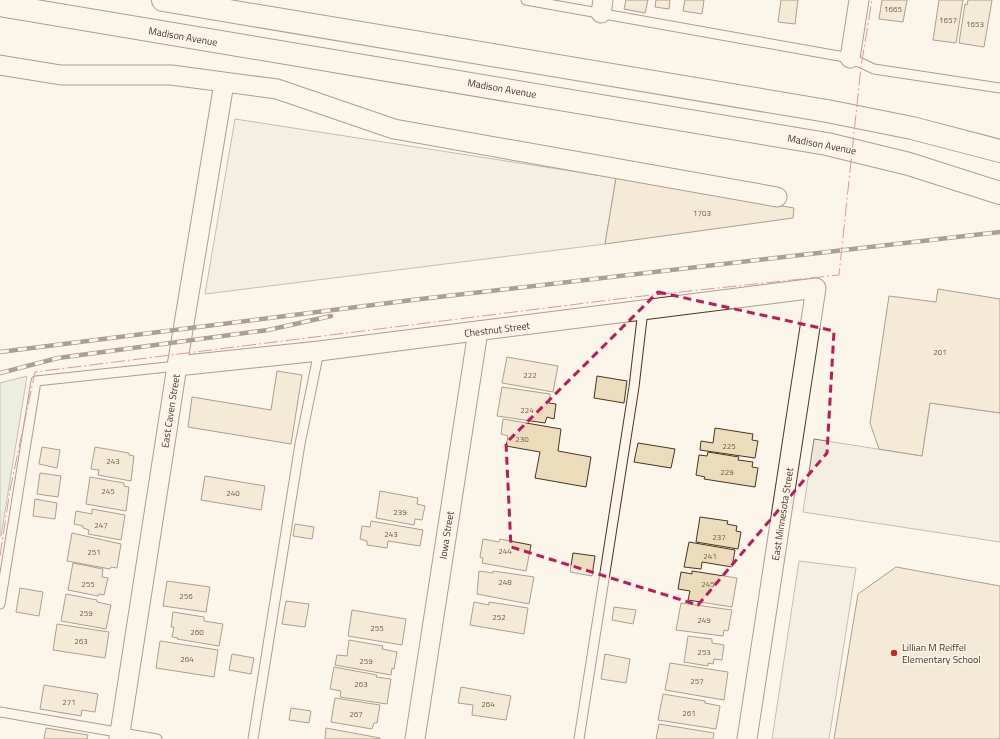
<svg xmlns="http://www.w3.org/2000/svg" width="1000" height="739" font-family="'Titillium Web',sans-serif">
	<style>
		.green { fill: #dce7d0; stroke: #887966 }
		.parking { fill: #ede7d9; stroke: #887966 }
		.building { fill: #ecdcbc; stroke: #4a3520 }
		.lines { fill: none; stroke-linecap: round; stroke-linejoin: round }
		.service-casing { stroke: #4a3520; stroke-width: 11 }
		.minor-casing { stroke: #4a3520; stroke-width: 21 }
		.primary-casing { stroke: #4a3520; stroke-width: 24 }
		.service { stroke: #fbf6e9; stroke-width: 9 }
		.minor { stroke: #fbf6e9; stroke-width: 19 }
		.primary { stroke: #fbf6e9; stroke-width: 22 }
		.rail-casing { stroke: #4a3520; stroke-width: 4.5 }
		.rail { stroke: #fbf6e9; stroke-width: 3; stroke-dasharray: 9; stroke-linecap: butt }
		.power { stroke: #c62828; stroke-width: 1; stroke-dasharray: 14 3 2 3; stroke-linecap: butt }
		.marked { fill: none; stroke: #c2185b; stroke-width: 3; stroke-dasharray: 8 5; stroke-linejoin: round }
		.poi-dot { fill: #c62828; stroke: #fbf6e9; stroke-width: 1.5 }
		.labels { text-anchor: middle; stroke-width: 3; stroke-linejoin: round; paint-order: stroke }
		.number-label { font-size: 8px; fill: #725f47 }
		.street-label { font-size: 10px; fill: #4a3520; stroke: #fbf6e9 }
		.poi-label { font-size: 10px; fill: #4a3520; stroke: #fbf6e9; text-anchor: start }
	</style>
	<rect width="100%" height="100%" fill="#fbf6e9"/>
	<!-- green -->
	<path class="green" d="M27,376l-26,160h-1v-153z"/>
	<!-- parking -->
	<g class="parking">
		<path d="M235,119l381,59 -11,66 -400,50z"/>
		<path d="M930,403l70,10v129l-197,-30 11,-73 108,17z"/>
		<path d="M799,561l57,7 -27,171h-57z"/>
	</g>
	<!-- building -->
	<g class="building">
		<path d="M626,0h22l-3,13 -21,-4z"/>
		<path d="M656,0h14l-1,9 -14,-2z"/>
		<path d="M685,0h19l-2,14 -19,-3z"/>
		<path d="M781,0h17l-3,24 -17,-2z"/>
		<path d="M882,0h25l-4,22 -24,-3z"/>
		<path d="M939,0h24l-7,43 -23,-3z"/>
		<path d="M968,0h24l-8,47 -25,-4 6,-39 2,1z"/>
		<path d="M616,178l178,30 -1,10 -188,26z"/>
		<path d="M938,289l62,10v114l-70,-10 -8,53 -43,-7 -9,-26 19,-127 47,6z"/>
		<path d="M507,357l51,9 -5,26 -51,-9z"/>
		<path d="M277,371l25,4 -11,69 -103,-17 4,-30 79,13z"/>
		<path d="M597,376l30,5 -3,22 -30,-5z"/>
		<path d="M502,387l48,7 -1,9 7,1 -2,15 -7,-2 -2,6 -48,-7z"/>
		<path d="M503,419l58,10 -3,22 33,6 -5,30 -51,-9 5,-26 -34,-6 2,-10 -7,-2z"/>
		<path d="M715,428l38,6 -1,6 6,1 -3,17 -55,-8 1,-9 12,2z"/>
		<path d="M638,443l37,6 -4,19 -37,-6z"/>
		<path d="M42,447l18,3 -3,18 -18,-4z"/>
		<path d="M95,447l34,6v2l5,1 -3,25 -33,-6 1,-5 -8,-1z"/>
		<path d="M708,452l31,5 -1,3 15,2 -1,5 6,1 -3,19 -51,-8 1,-2 -9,-2 3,-20 8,1z"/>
		<path d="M40,473l21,3 -3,21 -21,-3z"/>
		<path d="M205,476l60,10 -4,24 -60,-10z"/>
		<path d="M90,477l34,6v3l5,1 -3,24 -40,-7z"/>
		<path d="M380,491l38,7 -1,6 8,2 -3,14 -7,-1 -1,6 -38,-7z"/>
		<path d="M35,499l22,4 -2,16 -22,-3z"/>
		<path d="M92,509l33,6 -4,25 -33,-6 1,-4 -6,-2v-2l-9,-2 2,-13 16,3z"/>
		<path d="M700,517l28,4 -1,3 10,2 -1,5 5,1 -3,17 -42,-7z"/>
		<path d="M371,521l52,9 -3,16 -32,-5 -1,7 -20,-3v-4l-7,-2 2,-13 8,1z"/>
		<path d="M295,524l19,3 -2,12 -19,-3z"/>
		<path d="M72,533l49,11 -4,24 -6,-1 -1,2 -43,-8z"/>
		<path d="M483,539l16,3 1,-3 31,6 -5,26 -44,-8 1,-5 -3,-1z"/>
		<path d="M689,542l46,8 -3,17 -30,-5 -1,7 -17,-2z"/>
		<path d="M573,553l22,3 -3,20 -22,-4z"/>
		<path d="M73,563l30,6 -1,8 6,1 -4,17 -5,-1 -1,2 -30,-6z"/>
		<path d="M896,567l104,19v153h-166l24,-145z"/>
		<path d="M479,571l14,2v-2l41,6 -5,27 -52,-10z"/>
		<path d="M692,571l45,7 -5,29 -44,-7 2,-9 -12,-2 3,-17 11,2z"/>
		<path d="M167,581l43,6 -4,25 -43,-6z"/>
		<path d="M20,588l23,4 -4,24 -23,-4z"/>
		<path d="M66,594l31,6v2l14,3 -5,24 -45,-8z"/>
		<path d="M286,601l23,3 -4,23 -23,-3z"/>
		<path d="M474,602l15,3v-3l39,6 -4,26 -54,-9z"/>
		<path d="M681,603l51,7 -4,21 -4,-1 -1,6 -47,-6z"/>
		<path d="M614,607l22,3 -3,14 -21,-4z"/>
		<path d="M352,610l54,9 -4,26 -54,-9z"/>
		<path d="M173,612l31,5v4l19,3 -4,22 -42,-7 1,-1 -6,-1 2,-10h-3z"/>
		<path d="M57,624l52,8 -4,26 -52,-8z"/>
		<path d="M688,636l24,3v4l12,2 -2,15 -8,-1 -1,5 -5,-1v3l-24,-4z"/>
		<path d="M349,640l34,6 -1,3 15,3 -3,17 -2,-1 -1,7 -56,-10 2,-10 10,1z"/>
		<path d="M160,641l58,9 -4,27 -58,-9z"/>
		<path d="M232,654l22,4 -3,16 -22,-4z"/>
		<path d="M605,654l25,5 -4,24 -25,-4z"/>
		<path d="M670,663l58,9 -4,28 -59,-10z"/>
		<path d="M334,667l43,8 -1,2 15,2 -4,25 -47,-7 1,-6 -11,-2z"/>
		<path d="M44,685l54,9 -3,18 -13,-2 -1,6 -41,-7z"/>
		<path d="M461,687l50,9 -5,24 -34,-5 1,-10 -15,-2z"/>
		<path d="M663,694l42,7v2l15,3 -4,23 -58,-9z"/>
		<path d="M335,698l45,7 -3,18h-3l-2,6 -41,-7z"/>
		<path d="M291,708l20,3 -2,12 -20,-3z"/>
		<path d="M659,724l55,9 -1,6h-57z"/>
		<path d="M46,728l42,7 -1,4h-43z"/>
		<path d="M326,728l54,10v1h-55z"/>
	</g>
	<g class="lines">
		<defs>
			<g id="service">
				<path d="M526,0l324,58 24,11 126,19"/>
				<path d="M0,604l36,-223 141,-15"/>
				<path d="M0,712l157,27"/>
				<path d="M253,739l47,-295 19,-93"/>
				<path d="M579,739l55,-352 9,-77"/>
			</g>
			<g id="minor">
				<path d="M601,13l2,-13"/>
				<path d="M850,58l9,-58"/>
				<path d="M0,65l61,10h110l106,14 117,40 383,68"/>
				<path d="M177,366l142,-15 497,-63 -69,451"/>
				<path d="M119,739l58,-373 47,-283"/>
				<path d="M415,739l63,-408"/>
			</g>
			<g id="primary">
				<path d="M163,0l664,111 85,17 88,23"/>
				<path d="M0,5l827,139 82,20 91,29"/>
			</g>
		</defs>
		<!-- service casing -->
		<use href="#service" class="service-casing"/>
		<!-- minor casing -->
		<use href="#minor" class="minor-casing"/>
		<!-- primary casing -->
		<use href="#primary" class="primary-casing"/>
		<!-- service -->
		<use href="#service" class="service"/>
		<!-- minor -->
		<use href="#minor" class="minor"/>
		<!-- primary -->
		<use href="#primary" class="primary"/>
		<defs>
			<g id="rail">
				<path d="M0,352l412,-52 588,-68"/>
				<path d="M0,373l58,-15 210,-28 63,-14"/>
			</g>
		</defs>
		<!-- rail casing -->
		<use href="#rail" class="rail-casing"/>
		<!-- rail -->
		<use href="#rail" class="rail"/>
		<!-- power -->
		<path class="power" d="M0,556l10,-66 25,-118 599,-75 205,-22 22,-208 11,-67"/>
	</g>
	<!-- marked area -->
	<path d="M0 0H1000V739H0ZM658,292l176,39 -7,122 -129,152 -187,-58 -5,-104z" fill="#fbf6e9" fill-opacity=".55" fill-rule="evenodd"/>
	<path class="marked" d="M658,292l176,39 -7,122 -129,152 -187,-58 -5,-104z"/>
	<!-- markers -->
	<circle class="poi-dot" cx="894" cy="653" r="4"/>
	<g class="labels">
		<!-- number labels -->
		<g class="number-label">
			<text x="893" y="12">1665</text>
			<text x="948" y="23">1657</text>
			<text x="975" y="27">1653</text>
			<text x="702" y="216">1703</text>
			<text x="940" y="355">201</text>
			<text x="530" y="378">222</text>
			<text x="527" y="413">224</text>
			<text x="522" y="442">230</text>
			<text x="729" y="449">225</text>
			<text x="113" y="464">243</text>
			<text x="727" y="475">229</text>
			<text x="108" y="494">245</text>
			<text x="233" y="496">240</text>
			<text x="400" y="515">239</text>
			<text x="101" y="528">247</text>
			<text x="391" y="537">243</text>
			<text x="719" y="540">237</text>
			<text x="505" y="554">244</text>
			<text x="94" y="555">251</text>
			<text x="710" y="559">241</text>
			<text x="505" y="585">248</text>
			<text x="88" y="587">255</text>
			<text x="708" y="587">245</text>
			<text x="186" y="599">256</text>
			<text x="86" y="616">259</text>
			<text x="499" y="620">252</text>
			<text x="704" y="623">249</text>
			<text x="377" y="631">255</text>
			<text x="197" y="635">260</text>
			<text x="81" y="644">263</text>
			<text x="704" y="655">253</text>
			<text x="187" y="662">264</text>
			<text x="366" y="664">259</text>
			<text x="697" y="684">257</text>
			<text x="361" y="687">263</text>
			<text x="69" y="705">271</text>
			<text x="488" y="707">264</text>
			<text x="689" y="716">261</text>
			<text x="356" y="717">267</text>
		</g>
		<!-- street labels -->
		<g class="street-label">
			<text transform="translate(183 36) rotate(10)" y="4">Madison Avenue</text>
			<text transform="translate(502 88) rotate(10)" y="4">Madison Avenue</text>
			<text transform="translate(822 144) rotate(11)" y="4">Madison Avenue</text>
			<text transform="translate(497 329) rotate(-7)" y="4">Chestnut Street</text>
			<text transform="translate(170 411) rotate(-81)" y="4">East Caven Street</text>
			<text transform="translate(782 514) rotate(-81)" y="4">East Minnesota Street</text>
			<text transform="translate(446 535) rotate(-81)" y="4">Iowa Street</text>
		</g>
		<!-- poi labels -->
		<g class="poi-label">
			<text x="902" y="651">Lillian M Reiffel<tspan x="902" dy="12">Elementary School</tspan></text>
		</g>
	</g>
</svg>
